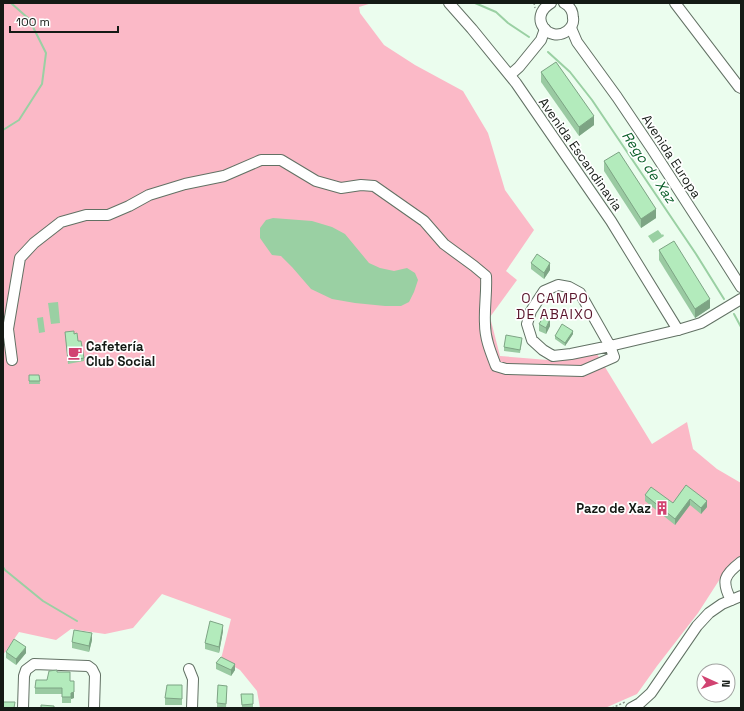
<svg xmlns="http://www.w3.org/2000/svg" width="744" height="711" font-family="'Space Grotesk',sans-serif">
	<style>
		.green { fill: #fbb9c7 }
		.water { fill: #9ad0a3 }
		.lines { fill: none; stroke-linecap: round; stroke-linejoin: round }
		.stream { stroke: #9ad0a3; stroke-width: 2 }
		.minor-casing { stroke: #627164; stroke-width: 12 }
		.path { stroke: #89968b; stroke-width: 1.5; stroke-dasharray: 2 2; stroke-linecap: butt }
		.minor { stroke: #fff; stroke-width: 10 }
		.wall { fill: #9acaa2 }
		.shaded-wall { fill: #7da484 }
		.building { fill: #b3ebbc; stroke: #7da484 }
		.labels { text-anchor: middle; stroke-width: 3.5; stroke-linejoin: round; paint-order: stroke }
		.street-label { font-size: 13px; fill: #141a15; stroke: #fff }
		.poi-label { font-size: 13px; font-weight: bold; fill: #141a15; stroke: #fff; text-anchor: start }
		.water-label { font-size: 14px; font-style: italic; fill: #0b602a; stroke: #fff }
		.neighbourhood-label { font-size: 14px; letter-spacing: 1px; fill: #59152b; stroke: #fff }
	</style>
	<rect width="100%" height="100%" fill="#ebfdee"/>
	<!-- green -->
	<path class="green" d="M3,3h369l-13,4 1,6 24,32 31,20 48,26 25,42 17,57 29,40 -28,41 11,9 -27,37 10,39 60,5 37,-7 55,90 35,-22 6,27 24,20 24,14v73l-6,3 -8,9 -29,45 -41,53 -20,28 -32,14h-345l-3,-17 -17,-21 -19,-11 10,-40 -69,-25 -29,34 -28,6 -34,-5 -15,11 -37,-8 -16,23z"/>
	<!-- water -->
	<g class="water">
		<path d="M273,218l39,3 20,6 13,7 24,29 11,5 14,3 13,-3 8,5 3,7 -4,12 -5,10 -8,4h-16l-30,-3 -23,-4 -21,-10 -19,-22 -11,-11 -9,-1 -5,-7 -7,-10v-10l6,-8z"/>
		<path d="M658,230l4,5 1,-1 1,2 -11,7 -5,-7z"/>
		<path d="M58,302l2,21 -9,1 -3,-21z"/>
		<path d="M43,317l2,15 -6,1 -2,-15z"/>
	</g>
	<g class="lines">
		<!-- stream -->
		<g class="stream">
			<path d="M475,3l21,9 12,11 21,14"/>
			<path d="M548,52l22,20 22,28 104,154 28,45"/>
			<path d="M3,130l16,-10 23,-36 4,-31 -17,-34 -18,-16"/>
			<path d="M734,314l7,13"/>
			<path d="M3,567l2,3 38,31 34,20"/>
		</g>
		<defs>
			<g id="minor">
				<path d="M449,3l23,26 44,54 95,138 67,109"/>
				<path d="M551,3c-24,14 -2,41 16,28 4,-3 7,-8 6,-13 0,-7 -3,-12 -9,-15"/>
				<path d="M675,3l64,84 2,1"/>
				<path d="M571,28l6,14 40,55 35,52 68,105 21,33"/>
				<path d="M510,75l9,-8 22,-27 4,-11"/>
				<path d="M12,360l-4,-31 12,-71 14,-15 27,-21 25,-7h22l21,-9 20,-11 36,-11 39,-8 37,-16h20l35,21 25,7 20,-3 13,1 50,35 20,23 30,22 12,10c1,17 -2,32 -1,48 0,15 6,29 11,42l10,3 76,2 32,-14 -4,-11 -30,-53 -11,-6 -11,-2 -14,6 -13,20 -4,13 5,16 11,10 10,6 18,-2 39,-8 68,-16 23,-7 40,-24"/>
				<path d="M731,600c-10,-19 -7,-25 10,-38"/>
				<path d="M189,669l4,10 -1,29"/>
				<path d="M23,708l1,-32 2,-6 8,-6 54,2 4,3 3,6 -1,33"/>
				<path d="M631,708l9,-5 11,-10 46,-67 12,-13 13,-9 19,-8"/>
			</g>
		</defs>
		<!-- minor casing -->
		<use href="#minor" class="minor-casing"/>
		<!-- path -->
		<g class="path">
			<path d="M534,3l1,5"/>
			<path d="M612,708l13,-6"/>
		</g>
		<!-- minor -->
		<use href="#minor" class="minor"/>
	</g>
	<!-- wall -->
	<g class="wall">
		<path d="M541,72l53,53 -15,11 -38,-54z"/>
		<path d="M604,161l52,57 -15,10 -37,-57z"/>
		<path d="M659,250l51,58 -15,10 -36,-58z"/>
		<path d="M531,263l19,7 -6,9 -13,-10z"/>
		<path d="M539,324l11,2 -4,8 -7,-3z"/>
		<path d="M65,332l9,2 4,7 6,17v3l-16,3z"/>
		<path d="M573,334l-8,12 -10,-7v-3z"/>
		<path d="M522,341l-2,12 -16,-2v-4z"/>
		<path d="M29,375h10l1,9h-11z"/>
		<path d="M686,485l21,22 -6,7 -11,-9 -15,20 -30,-24v-6l28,8z"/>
		<path d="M223,631l-4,22 -14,-4v-6z"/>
		<path d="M92,640l-3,12 -17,-4v-6z"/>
		<path d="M6,652l20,1 -10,12 -10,-7z"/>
		<path d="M216,663l19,7 -4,6 -15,-7z"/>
		<path d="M57,672l13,9 4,17 -3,1v4h-9v-9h-27v-6l12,-8z"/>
		<path d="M182,685v20h-17v-7z"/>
		<path d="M227,692l-1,16h-9v-5z"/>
		<path d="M241,694h12v14h-11z"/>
	</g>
	<!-- shaded-wall -->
	<g class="shaded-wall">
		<path d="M594,116v9l-15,11v-9z"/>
		<path d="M656,209v9l-15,10v-9z"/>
		<path d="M550,263v7l-6,9v-6z"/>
		<path d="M710,299v9l-15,10v-9z"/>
		<path d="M550,319v7l-4,8v-6z"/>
		<path d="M573,331v3l-8,12v-3z"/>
		<path d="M690,499v6l-15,20v-6z"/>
		<path d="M707,501v6l-6,7v-6z"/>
		<path d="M223,625v6l-4,22v-6z"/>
		<path d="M92,633v7l-3,12v-6z"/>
		<path d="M26,647v6l-10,12v-6z"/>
		<path d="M235,664v6l-4,6v-6z"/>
		<path d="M74,692v6l-3,1v-6z"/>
	</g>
	<!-- building -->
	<g class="building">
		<path d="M556,62l38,54 -15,11 -38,-55z"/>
		<path d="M619,152l37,57 -15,10 -37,-58z"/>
		<path d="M674,241l36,58 -15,10 -36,-59z"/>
		<path d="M537,254l13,9 -6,10 -13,-10z"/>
		<path d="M544,316l6,3 -4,9 -7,-4z"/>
		<path d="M562,324l11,7 -8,12 -10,-7z"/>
		<path d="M74,331v3l3,-1 1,8h3l3,17 -16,3 -3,-29z"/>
		<path d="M506,335l16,3 -2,12 -16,-3z"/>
		<path d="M29,375h10l1,6h-11z"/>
		<path d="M686,485l21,16 -6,7 -11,-9 -15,20 -30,-24 6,-8 22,16z"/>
		<path d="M210,621l13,4 -4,22 -14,-4z"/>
		<path d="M74,630l18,3 -3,13 -17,-4z"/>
		<path d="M14,639l12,8 -10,12 -10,-7z"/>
		<path d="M221,657l14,7 -4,6 -15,-7z"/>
		<path d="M57,670v2h13v9h4v11l-3,1v4h-9v-9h-27l1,-8h11l2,-9z"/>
		<path d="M167,685h15v14l-17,-1z"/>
		<path d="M218,685l9,1 -1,18 -9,-1z"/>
		<path d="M241,694h12v10l-11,1z"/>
		<path d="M3,702h12l-1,6h-11z"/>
		<path d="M41,705l13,1v2h-13z"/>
	</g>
	<!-- icons -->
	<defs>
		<symbol id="cafe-bare" viewBox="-9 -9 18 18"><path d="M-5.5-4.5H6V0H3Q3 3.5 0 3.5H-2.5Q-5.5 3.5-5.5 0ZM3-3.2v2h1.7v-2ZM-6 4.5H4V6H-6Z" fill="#d14371" stroke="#fff" stroke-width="2.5" paint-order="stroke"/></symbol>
		<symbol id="building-bare" viewBox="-9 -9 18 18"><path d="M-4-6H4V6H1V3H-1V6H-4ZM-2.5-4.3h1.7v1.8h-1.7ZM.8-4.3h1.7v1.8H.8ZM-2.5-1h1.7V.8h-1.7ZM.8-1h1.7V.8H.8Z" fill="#d14371" stroke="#fff" stroke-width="2.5" paint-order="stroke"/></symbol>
	</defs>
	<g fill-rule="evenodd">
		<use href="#cafe-bare" x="65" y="343" width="20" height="20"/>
		<use href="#building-bare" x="652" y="498" width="20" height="20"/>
	</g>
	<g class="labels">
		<!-- street labels -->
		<g class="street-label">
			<text transform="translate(581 154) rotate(55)" y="5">Avenida Escandinavia</text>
			<text transform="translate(672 156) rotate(57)" y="5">Avenida Europa</text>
		</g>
		<!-- poi labels -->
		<g class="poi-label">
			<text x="86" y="351">Cafetería<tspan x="86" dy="15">Club Social</tspan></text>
			<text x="651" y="513" text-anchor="end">Pazo de Xaz</text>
		</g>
		<!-- water labels -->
		<g class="water-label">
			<text transform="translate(649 167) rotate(56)" y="5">Rego de Xaz</text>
		</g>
		<!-- neighbourhood labels -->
		<g class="neighbourhood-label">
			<text x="555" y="303">O CAMPO<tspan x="555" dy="16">DE ABAIXO</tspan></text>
		</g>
	</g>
	<!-- border -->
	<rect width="744" height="711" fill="none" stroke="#141a15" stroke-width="8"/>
	<!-- north arrow -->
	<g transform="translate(716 683) rotate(93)"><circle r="19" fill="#ffffff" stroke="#a1a3a1"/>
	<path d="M0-3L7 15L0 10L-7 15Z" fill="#d14371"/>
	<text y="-6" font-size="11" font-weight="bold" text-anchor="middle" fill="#141a15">N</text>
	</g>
	<!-- scale -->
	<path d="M10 26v6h108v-6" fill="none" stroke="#141a15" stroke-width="2"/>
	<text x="16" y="26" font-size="12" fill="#141a15" stroke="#ffffff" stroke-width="3" paint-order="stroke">100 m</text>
</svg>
